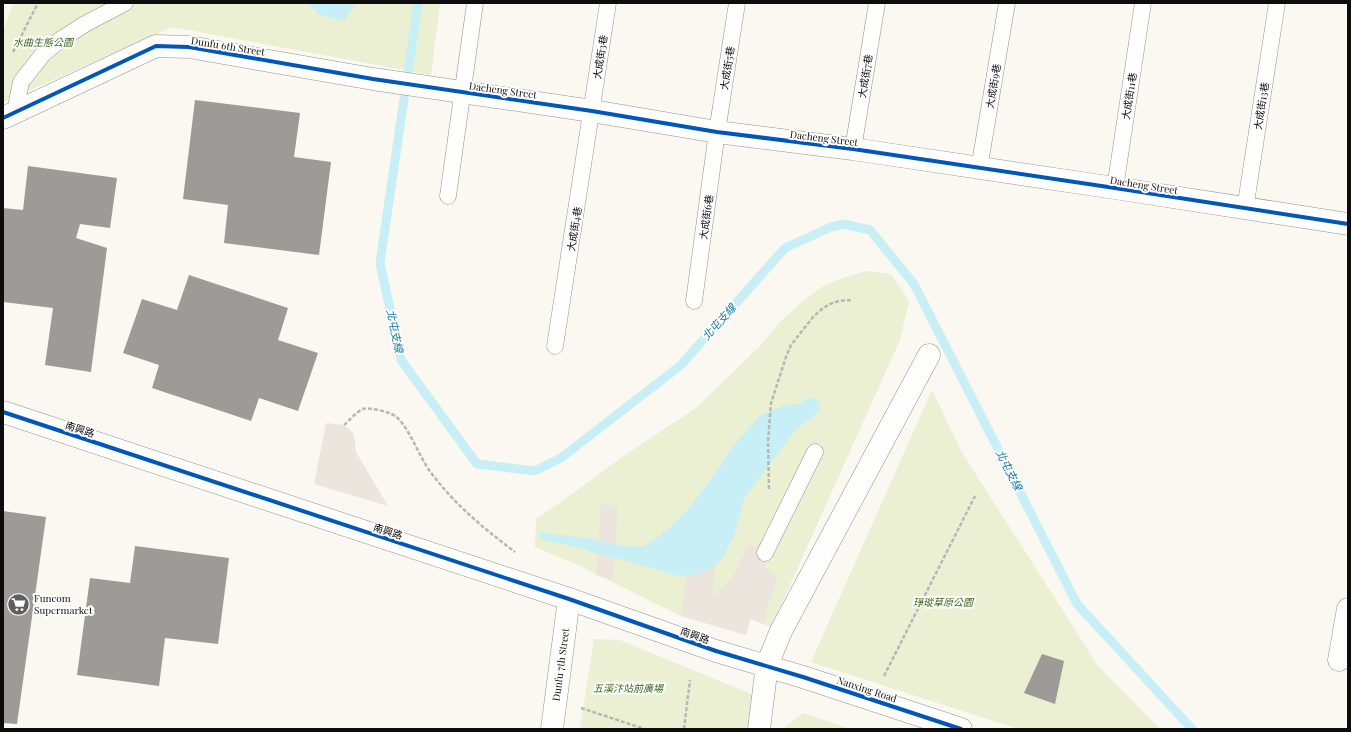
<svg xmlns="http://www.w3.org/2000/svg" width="1351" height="732" font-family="'Playfair Display','Noto Sans TC',serif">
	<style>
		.green { fill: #eaf0d1 }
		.plaza { fill: #ebe5dd }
		.water { fill: #c8eff5 }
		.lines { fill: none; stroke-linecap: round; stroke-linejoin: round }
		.stream { stroke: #c8eff5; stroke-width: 9 }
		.building { fill: #9e9a97 }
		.service-casing { stroke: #949290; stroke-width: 17 }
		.minor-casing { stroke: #949290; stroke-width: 23 }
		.path { stroke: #b8b7b6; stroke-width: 2.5; stroke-dasharray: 4 2; stroke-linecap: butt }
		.service { stroke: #fefefd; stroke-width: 16 }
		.minor { stroke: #fefefd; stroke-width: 22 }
		.cycleway-casing { stroke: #fff; stroke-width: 6 }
		.cycleway { stroke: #0057b8; stroke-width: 4 }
		.labels { text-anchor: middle; stroke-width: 4; stroke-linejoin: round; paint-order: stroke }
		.park-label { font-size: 10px; font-style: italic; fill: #3b661d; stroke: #fff }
		.street-label { font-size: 10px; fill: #0d0d0d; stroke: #fff }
		.poi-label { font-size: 10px; fill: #0d0d0d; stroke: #fff; text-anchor: start }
		.water-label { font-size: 11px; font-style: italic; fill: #157b9a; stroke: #fff }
	</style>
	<rect width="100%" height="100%" fill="#fbf7f1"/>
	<!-- green -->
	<g class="green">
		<path d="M13,3h427l-9,72 -259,-48 -169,75v-70z"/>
		<path d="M866,271l25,3 18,27 -9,39 -124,276 -3,12 -23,-9 -4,16 -65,-19 -101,-50 -45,-19 1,-28 21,-14 68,-50 71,-47 63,-61 22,-26 22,-20 19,-14 21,-9z"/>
		<path d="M932,390l29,61 137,215 62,63h-142l-207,-67z"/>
		<path d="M594,639l26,1 136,56 -5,33h-171z"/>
		<path d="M803,713l47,16h-67z"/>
	</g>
	<!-- plaza -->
	<g class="plaza">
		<path d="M326,423l18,2 10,9 2,18 32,54 -74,-22z"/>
		<path d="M601,503l17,3 -5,74 -17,-5z"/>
		<path d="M749,543l21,13 -5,6 2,8 10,6 -1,8 -8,20 -4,20 -14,-5 -4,16 -65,-19 9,-64 27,3 -5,41 15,-12 8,-12z"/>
	</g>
	<!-- water -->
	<g class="water">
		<path d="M307,3h49l-12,18 -24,-6z"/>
		<path d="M812,397l8,5 -1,8 -6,7 -17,12 -52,70 -10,37 -13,25 -21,13 -21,2 -56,-16 -30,-7 -8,-4 -46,-10 2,-7 45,6 36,8 22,1 23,-17 23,-23 21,-28 24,-36 26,-28 24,-10 14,-1z"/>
	</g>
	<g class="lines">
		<!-- stream -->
		<path class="stream" d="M418,3l-38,260 21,97 76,104 58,7 26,-13 120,-93 104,-117 46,-21 13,-3 26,6 44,54 163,320 115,125"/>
	</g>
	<!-- building -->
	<g class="building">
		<path d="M195,100l105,13 -6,44 37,5 -12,93 -95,-12 4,-38 -45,-6z"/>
		<path d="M28,166l89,12 -7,50 -30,-4 -4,14 31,10 -16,124 -46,-7 8,-57 -50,-6v-94l20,2z"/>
		<path d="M189,275l99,33 -10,32 40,13 -20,58 -39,-13 -8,23 -99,-33 7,-23 -36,-12 19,-54 35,11z"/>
		<path d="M3,511l43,6 -29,207 -14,-1z"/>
		<path d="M135,546l94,12 -11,86 -53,-6 -6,48 -82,-11 13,-97 40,5z"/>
		<path d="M1042,654l22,7 -9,43 -31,-11z"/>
	</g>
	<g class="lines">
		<defs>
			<g id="service">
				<path d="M15,112l6,-30 22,-28 17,-14 25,-16 40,-21"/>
				<path d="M853,149l24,-146"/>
				<path d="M979,169l28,-166"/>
				<path d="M1115,188l28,-185"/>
				<path d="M448,196l27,-193"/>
				<path d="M1245,209l32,-206"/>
				<path d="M694,301l23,-169 20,-129"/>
				<path d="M555,346l53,-343"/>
				<path d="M765,553l50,-101"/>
			</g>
			<g id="minor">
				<path d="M3,118l153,-72 33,1 184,32 219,32 125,21 136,17 262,39 233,36"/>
				<path d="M3,412l566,187 147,52 87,26 158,52"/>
				<path d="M1339,660l9,-51"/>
				<path id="s1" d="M552,729l17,-130"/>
				<path d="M759,729l8,-64 14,-34 148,-276"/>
			</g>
		</defs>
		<!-- service casing -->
		<use href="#service" class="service-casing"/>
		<!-- minor casing -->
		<use href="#minor" class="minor-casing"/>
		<!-- path -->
		<g class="path">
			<path d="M13,52l25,-49"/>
			<path d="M344,425c5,-4 12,-13 19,-16 6,-2 27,3 32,7 13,9 24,40 34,54 24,33 54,58 86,82"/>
			<path d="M769,489l-1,-48 3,-38 15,-46 5,-12 22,-28 9,-8 8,-5 9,-3 13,-1"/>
			<path d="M884,676l91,-180"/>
			<path d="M581,708l64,21"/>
			<path d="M684,729l6,-49"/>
		</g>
		<!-- service -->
		<use href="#service" class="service"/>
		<!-- minor -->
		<use href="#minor" class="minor"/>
		<defs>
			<g id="cycleway">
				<path d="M3,118l153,-72 33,1 184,32 219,32 125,21 136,17 262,39 233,36"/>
				<path d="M3,412l566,187 147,52 87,26 158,52"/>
			</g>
		</defs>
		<!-- cycleway casing -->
		<use href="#cycleway" class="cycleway-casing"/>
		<!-- cycleway -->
		<use href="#cycleway" class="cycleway"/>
	</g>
	<!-- icons -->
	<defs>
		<symbol id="supermarket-disc" viewBox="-11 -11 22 22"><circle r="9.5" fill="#605f5d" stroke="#fff"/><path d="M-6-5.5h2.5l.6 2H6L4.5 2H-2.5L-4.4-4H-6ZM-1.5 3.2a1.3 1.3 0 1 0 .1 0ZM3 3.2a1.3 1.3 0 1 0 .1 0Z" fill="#fff"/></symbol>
	</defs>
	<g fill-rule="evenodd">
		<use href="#supermarket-disc" x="6" y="592" width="25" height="25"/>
	</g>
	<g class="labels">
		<!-- park labels -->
		<g class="park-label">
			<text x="43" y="46">水曲生態公園</text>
			<text x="943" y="606">琤瑽草原公園</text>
			<text x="628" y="692">五溪汴站前廣場</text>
		</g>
		<!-- street labels -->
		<g class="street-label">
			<text transform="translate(228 46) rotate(9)" y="4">Dunfu 6th Street</text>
			<text transform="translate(600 57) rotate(-81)" y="4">大成街3巷</text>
			<text transform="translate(727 68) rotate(-81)" y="4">大成街5巷</text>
			<text transform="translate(865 76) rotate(-81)" y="4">大成街7巷</text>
			<text transform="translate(993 86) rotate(-80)" y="4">大成街9巷</text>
			<text transform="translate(503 90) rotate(8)" y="4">Dacheng Street</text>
			<text transform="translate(1129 96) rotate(-81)" y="4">大成街11巷</text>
			<text transform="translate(1261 106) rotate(-81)" y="4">大成街13巷</text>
			<text transform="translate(824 138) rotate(7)" y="4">Dacheng Street</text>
			<text transform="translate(1144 185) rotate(9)" y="4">Dacheng Street</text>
			<text transform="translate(706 217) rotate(-82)" y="4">大成街6巷</text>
			<text transform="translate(574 229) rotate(-81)" y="4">大成街4巷</text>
			<text transform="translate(80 429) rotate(18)" y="4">南興路</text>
			<text transform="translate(388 531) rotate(18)" y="4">南興路</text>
			<text transform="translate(695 635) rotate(19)" y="4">南興路</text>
			<text dy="4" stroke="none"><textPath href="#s1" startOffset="65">Dunfu 7th Street</textPath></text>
			<text transform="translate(867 689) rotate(18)" y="4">Nanxing Road</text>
		</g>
		<!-- poi labels -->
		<g class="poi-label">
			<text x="34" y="602">Funcom<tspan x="34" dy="12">Supermarket</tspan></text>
		</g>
		<!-- water labels -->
		<g class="water-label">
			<text transform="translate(719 322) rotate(-48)" y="4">北屯支線</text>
			<text transform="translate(395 331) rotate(78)" y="4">北屯支線</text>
			<text transform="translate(1009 470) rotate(63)" y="4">北屯支線</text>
		</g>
	</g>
	<!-- border -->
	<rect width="1351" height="732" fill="none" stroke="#0d0d0d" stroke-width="8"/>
</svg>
